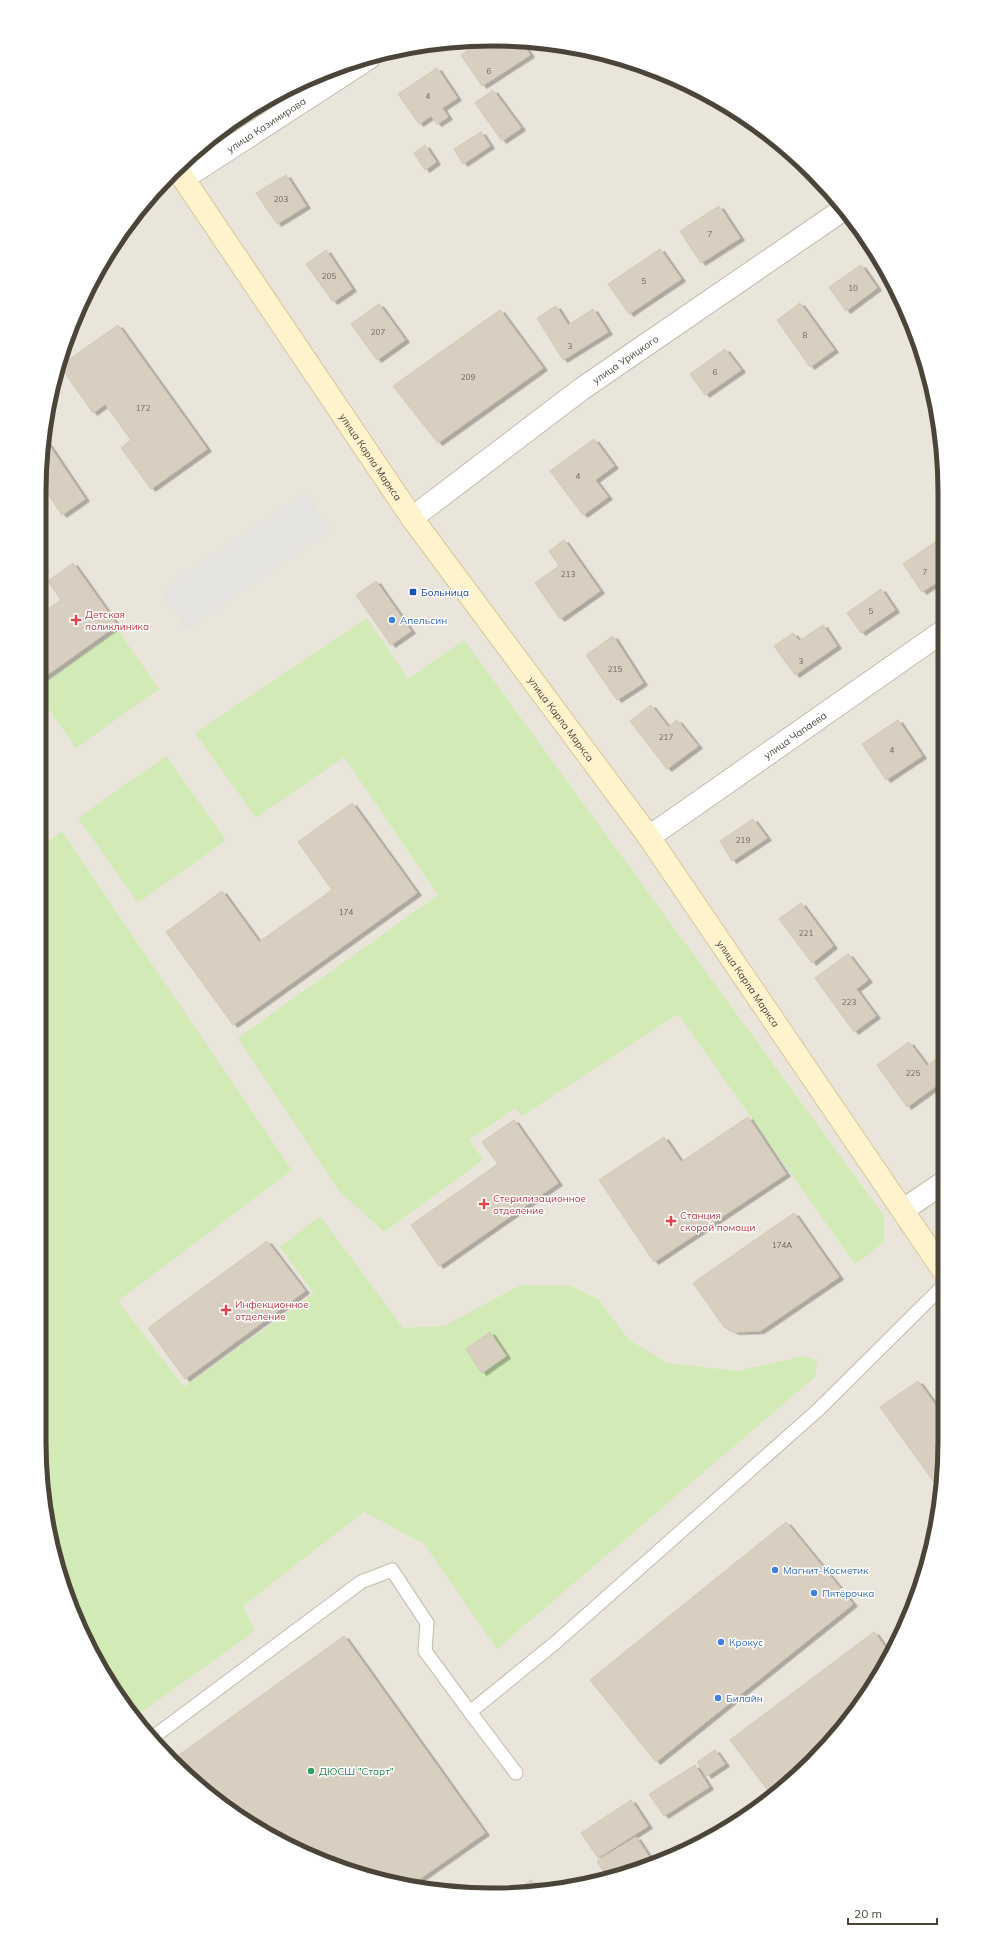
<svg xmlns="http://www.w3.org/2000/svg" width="984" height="1934" font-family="Mulish,sans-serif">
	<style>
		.residential { fill: #eae5da }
		.green { fill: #d2eab5 }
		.parking { fill: #e5e3e0 }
		.building { fill: #d8cfc1; stroke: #d3c7b4; filter: url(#shadow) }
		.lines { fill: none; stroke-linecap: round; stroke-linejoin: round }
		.service-casing { stroke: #c2bbae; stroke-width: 15 }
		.minor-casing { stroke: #c2bbae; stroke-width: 24 }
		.secondary-casing { stroke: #d6c79b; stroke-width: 24 }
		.service { stroke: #fff; stroke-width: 13 }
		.minor { stroke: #fff; stroke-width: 22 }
		.secondary { stroke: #fff3cd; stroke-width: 22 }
		.transit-dot { fill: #1a4fb4; stroke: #fff; stroke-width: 1.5 }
		.health-dot { fill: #e0444e; stroke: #fff; stroke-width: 1.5 }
		.shop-dot { fill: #3f7fe0; stroke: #fff; stroke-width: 1.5 }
		.leisure-dot { fill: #2e9e5b; stroke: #fff; stroke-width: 1.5 }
		.labels { text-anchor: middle; stroke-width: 3; stroke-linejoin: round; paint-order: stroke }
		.number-label { font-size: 8px; fill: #6e675b }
		.street-label { font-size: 10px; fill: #4b4439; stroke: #fff }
		.transit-label { font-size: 10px; fill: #164399; stroke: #fff; text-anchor: start }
		.health-label { font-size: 10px; fill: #be3a42; stroke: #fff; text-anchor: start }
		.shop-label { font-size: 10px; fill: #366cbe; stroke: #fff; text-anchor: start }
		.leisure-label { font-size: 10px; fill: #27864d; stroke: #fff; text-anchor: start }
		.rim { fill: none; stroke: #4b4439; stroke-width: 5 }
	</style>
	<defs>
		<filter id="shadow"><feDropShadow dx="4.5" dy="2.5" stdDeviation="0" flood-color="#0004"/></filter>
	</defs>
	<rect width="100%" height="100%" fill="#f6f3ec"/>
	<!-- residential -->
	<path class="residential" d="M521,40l88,14 83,32 99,65 61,65 59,103 30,114 3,1038 -14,88 -32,83 -29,52 -57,68 -68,57 -52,29 -83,32 -58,11 -88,3 -60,-8 -84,-25 -54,-27 -72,-52 -60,-64 -33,-50 -37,-80 -15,-58 -9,-88 1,-979 14,-88 32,-83 46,-76 61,-64 72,-52 81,-37 87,-20z"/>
	<!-- green -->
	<g class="green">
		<path d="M367,618l41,61 56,-39 420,576v26l-29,22 -177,-250 -156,102 -7,-8 -46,32 14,20 -99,72 -45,-41 -101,-153 200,-143 -94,-138 -88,61 -61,-85z"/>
		<path d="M118,630l41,59 -83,59 -36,-51v-11z"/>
		<path d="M166,756l60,84 -88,63 -60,-85z"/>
		<path d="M62,832l230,338 -174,131 66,86 130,-94 -34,-46 40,-31 83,112 41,-2 77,-41 50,1 27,13 31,41 38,23 70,8 68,-15 12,4 -2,17 -318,272 -73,-105 -62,-33 -1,3 -118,92 12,25 -122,87 -33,-50 -37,-80 -15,-58 -9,-88 1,-596z"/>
	</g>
	<!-- parking -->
	<path class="parking" d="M305,492l26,38 -144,99 -27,-38z"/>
	<!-- building -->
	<g class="building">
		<path d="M520,40l10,15 -48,31 -21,-31 21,-14z"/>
		<path d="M437,68l20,30 -15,10 6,9 -11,7 -6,-8 -12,8 -21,-30z"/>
		<path d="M493,90l28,38 -19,13 -27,-38z"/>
		<path d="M481,132l9,14 -27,18 -9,-15z"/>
		<path d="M425,145l11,17 -11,8 -11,-17z"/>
		<path d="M286,175l20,31 -29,18 -21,-31z"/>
		<path d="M719,206l21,32 -39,25 -21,-32z"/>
		<path d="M660,249l21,30 -52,35 -21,-30z"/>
		<path d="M326,250l26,39 -19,13 -27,-38z"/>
		<path d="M861,265l16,23 -31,23 -17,-24z"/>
		<path d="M800,303l34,47 -24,17 -33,-47z"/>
		<path d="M379,304l26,36 -28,20 -26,-36z"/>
		<path d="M556,306l12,19 25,-16 15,23 -45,28 -26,-42z"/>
		<path d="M500,310l43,58 -105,75 -45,-57z"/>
		<path d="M118,325l89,124 -56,40 -30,-41 10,-8 -26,-36 -12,9 -33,-47z"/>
		<path d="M725,349l16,21 -36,25 -15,-21z"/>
		<path d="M44,438l41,61 -23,16 -22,-33v-19z"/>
		<path d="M594,439l20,27 -19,14 13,17 -25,18 -33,-44z"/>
		<path d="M941,538l1,41 -20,13 -19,-28z"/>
		<path d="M564,540l36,51 -40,28 -25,-36 24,-17 -10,-15z"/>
		<path d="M73,563l44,62 -77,55v-65l21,-15 -13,-19z"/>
		<path d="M376,581l35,50 -20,14 -35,-50z"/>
		<path d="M881,589l14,21 -34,23 -14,-20z"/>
		<path d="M823,625l14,21 -42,29 -21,-29 19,-13 6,8z"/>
		<path d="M613,636l30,47 -26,17 -31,-45z"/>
		<path d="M651,705l17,22 9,-7 21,26 -31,23 -37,-48z"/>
		<path d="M898,720l24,36 -36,24 -24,-36z"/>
		<path d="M942,748v9l-4,-6z"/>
		<path d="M352,803l65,90 -184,132 -67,-93 56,-41 37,51 73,-52 -34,-48z"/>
		<path d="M753,819l14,19 -35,23 -12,-20z"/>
		<path d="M801,903l32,43 -21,17 -33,-44z"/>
		<path d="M848,954l20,26 -12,9 20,27 -22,16 -39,-54z"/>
		<path d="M909,1042l18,24 16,-12v27l-36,26 -30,-42z"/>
		<path d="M748,1117l38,57 -132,88 -55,-82 65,-43 17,25z"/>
		<path d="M514,1120l44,63 -119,83 -28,-41 87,-61 -16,-22z"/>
		<path d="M794,1213l45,64 -79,54 -25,1 -11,-5 -31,-44z"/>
		<path d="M267,1241l38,50 -120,88 -37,-51z"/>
		<path d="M490,1332l16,24 -24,17 -16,-24z"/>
		<path d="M918,1381l26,36v54l-3,21 -61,-85z"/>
		<path d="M786,1522l67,82 -197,158 -66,-82z"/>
		<path d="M874,1632l17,23 -22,39 -57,68 -40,34 -42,-56z"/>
		<path d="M344,1636l141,197 -77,54 -89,-26 -54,-27 -72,-52 -21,-22z"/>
		<path d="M715,1750l10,14 -18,12 -10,-14z"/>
		<path d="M695,1765l14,22 -45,29 -15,-22z"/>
		<path d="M766,1797l1,2 -11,10 -2,-4z"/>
		<path d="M631,1800l17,26 -50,32 -17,-25z"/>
		<path d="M636,1837l17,26 -44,17 -12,-19z"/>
		<path d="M531,1880l9,12h-25z"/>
	</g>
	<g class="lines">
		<defs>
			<g id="service">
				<path d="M470,1712l46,61"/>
				<path d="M152,1738l209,-156 31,-12 35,53 -2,28 45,61 85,-69 263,-233 126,-125"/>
			</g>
			<g id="minor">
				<path id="s1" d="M184,178l185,-120"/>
				<path id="s2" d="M412,518l171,-130 261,-179"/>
				<path id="s3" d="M649,837l293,-205"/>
				<path d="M903,1210l40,-27"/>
			</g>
			<g id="secondary">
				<path id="s4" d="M177,169l235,349 237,319 294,433"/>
			</g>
		</defs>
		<!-- service casing -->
		<use href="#service" class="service-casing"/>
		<!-- minor casing -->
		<use href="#minor" class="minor-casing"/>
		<!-- secondary casing -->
		<use href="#secondary" class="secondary-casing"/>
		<!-- service -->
		<use href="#service" class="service"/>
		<!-- minor -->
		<use href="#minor" class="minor"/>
		<!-- secondary -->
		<use href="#secondary" class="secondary"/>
	</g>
	<!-- markers -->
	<rect class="transit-dot" x="409" y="588" width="8" height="8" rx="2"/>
	<g class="health-dot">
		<path d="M74 614h4v4h4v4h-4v4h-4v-4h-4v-4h4z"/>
		<path d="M482 1198h4v4h4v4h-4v4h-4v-4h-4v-4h4z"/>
		<path d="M669 1215h4v4h4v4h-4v4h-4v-4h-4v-4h4z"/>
		<path d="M224 1304h4v4h4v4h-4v4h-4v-4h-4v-4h4z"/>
	</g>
	<g class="shop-dot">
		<circle cx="392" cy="620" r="4"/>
		<circle cx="775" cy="1570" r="4"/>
		<circle cx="814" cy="1593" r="4"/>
		<circle cx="721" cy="1642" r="4"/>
		<circle cx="718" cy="1698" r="4"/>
	</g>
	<circle class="leisure-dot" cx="311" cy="1771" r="4"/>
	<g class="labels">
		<!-- number labels -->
		<g class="number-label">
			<text x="489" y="74">6</text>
			<text x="428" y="99">4</text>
			<text x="281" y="202">203</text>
			<text x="710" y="237">7</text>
			<text x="329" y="279">205</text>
			<text x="644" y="284">5</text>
			<text x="853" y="291">10</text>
			<text x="378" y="335">207</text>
			<text x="805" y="338">8</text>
			<text x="570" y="349">3</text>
			<text x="715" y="375">6</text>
			<text x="468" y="380">209</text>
			<text x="143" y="411">172</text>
			<text x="578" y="479">4</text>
			<text x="925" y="575">7</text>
			<text x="568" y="577">213</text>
			<text x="871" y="614">5</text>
			<text x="801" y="664">3</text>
			<text x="615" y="672">215</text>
			<text x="666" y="740">217</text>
			<text x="892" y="753">4</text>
			<text x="743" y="843">219</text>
			<text x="346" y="915">174</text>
			<text x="806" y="936">221</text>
			<text x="849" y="1005">223</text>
			<text x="913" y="1076">225</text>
			<text x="782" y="1248">174А</text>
		</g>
		<!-- street labels -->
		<g class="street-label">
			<text dy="4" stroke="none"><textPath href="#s1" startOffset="98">улица Казимирова</textPath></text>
			<text dy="4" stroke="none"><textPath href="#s2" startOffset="266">улица Урицкого</textPath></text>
			<text dy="4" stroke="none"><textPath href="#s4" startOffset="347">улица Карла Маркса</textPath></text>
			<text dy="4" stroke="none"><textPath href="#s4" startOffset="671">улица Карла Маркса</textPath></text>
			<text dy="4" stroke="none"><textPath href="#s3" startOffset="178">улица Чапаева</textPath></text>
			<text dy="4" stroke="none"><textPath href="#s4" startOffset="995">улица Карла Маркса</textPath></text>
		</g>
		<!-- transit labels -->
		<g class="transit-label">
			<text x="421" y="596">Больница</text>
		</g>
		<!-- health labels -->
		<g class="health-label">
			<text x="85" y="618">Детская<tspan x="85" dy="12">поликлиника</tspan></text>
			<text x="493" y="1202">Стерилизационное<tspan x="493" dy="12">отделение</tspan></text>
			<text x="680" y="1219">Станция<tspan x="680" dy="12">скорой помощи</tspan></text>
			<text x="235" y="1308">Инфекционное<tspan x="235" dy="12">отделение</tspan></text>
		</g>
		<!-- shop labels -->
		<g class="shop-label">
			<text x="400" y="624">Апельсин</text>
			<text x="783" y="1574">Магнит-Косметик</text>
			<text x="822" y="1597">Пятёрочка</text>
			<text x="729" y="1646">Крокус</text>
			<text x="726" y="1702">Билайн</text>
		</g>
		<!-- leisure labels -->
		<g class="leisure-label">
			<text x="319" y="1775">ДЮСШ "Старт"</text>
		</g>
	</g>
	<!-- crop -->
	<path d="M0 0H984V1934H0ZM492 46H492A446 446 0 0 1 938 492V1442A446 446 0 0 1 492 1888H492A446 446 0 0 1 46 1442V492A446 446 0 0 1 492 46Z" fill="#fff" fill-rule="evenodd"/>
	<path class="rim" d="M492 46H492A446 446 0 0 1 938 492V1442A446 446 0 0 1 492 1888H492A446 446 0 0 1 46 1442V492A446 446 0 0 1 492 46Z"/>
	<!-- scale -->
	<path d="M848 1918v6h89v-6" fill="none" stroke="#4b4439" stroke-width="2"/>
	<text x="854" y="1918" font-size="12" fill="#4b4439" stroke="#ffffff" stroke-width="3" paint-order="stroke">20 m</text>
</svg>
